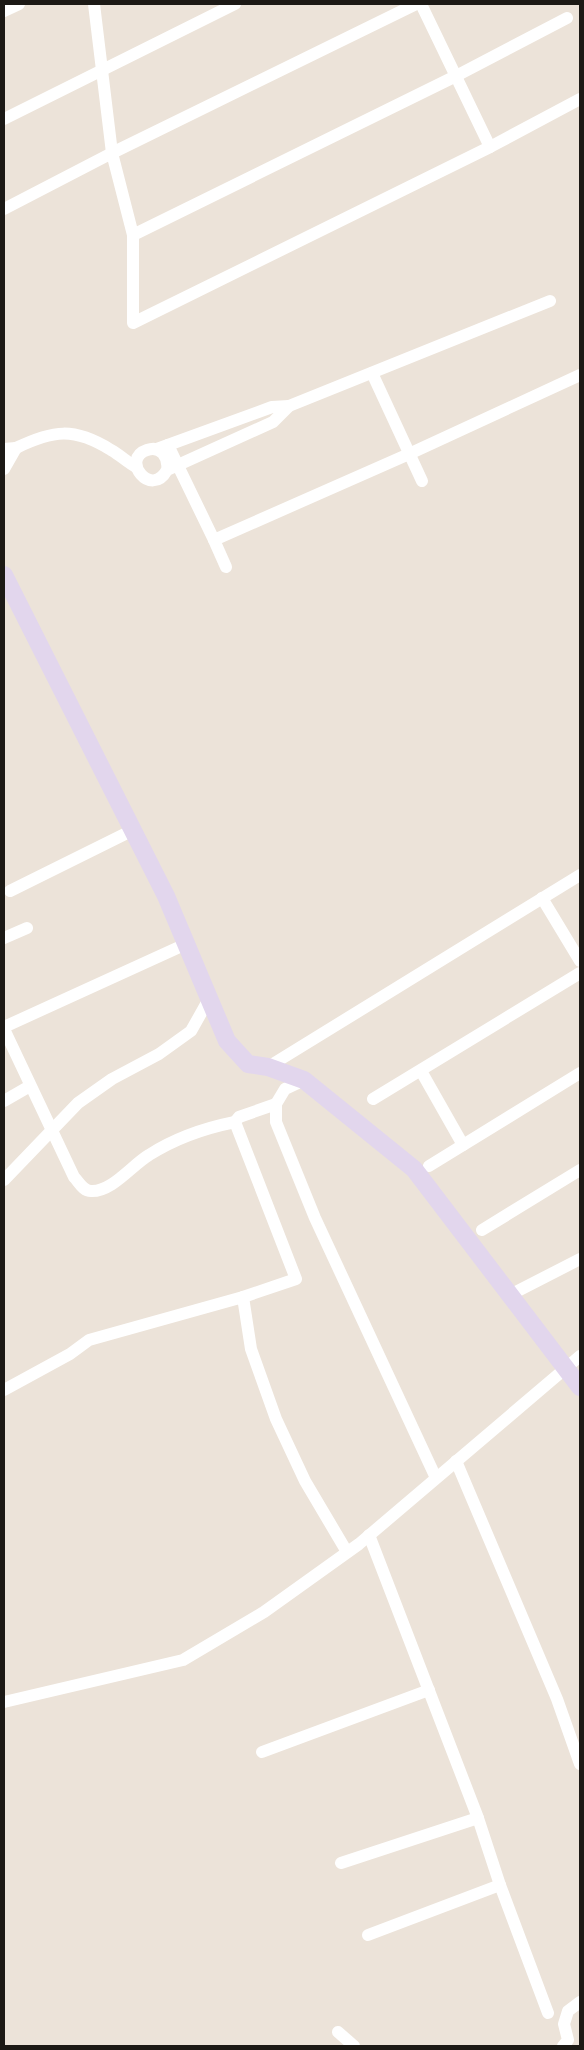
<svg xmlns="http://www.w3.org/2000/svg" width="584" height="2050" font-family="Arial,sans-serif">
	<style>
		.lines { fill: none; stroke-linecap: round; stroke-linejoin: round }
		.street { stroke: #fff; stroke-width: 12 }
		.secondary { stroke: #e2d6ed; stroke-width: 18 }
	</style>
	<rect width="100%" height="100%" fill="#ece3d9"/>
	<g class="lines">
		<!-- street -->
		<g class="street">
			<path d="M94,4l18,149 21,82v88l357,-176 -69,-143"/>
			<path d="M4,11l15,-7"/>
			<path d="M4,119l231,-115"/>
			<path d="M490,147l90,-48"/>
			<path d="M4,209l108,-56 304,-149"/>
			<path d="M133,235l323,-159 111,-58"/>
			<path d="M372,373l50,108"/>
			<path d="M289,406l261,-105"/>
			<path d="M168,445l46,95 195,-86 171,-79"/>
			<path d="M16,448c37,-18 58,-21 95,2 9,5 16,12 25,17"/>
			<path d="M4,449l12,-1 -12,21"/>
			<path d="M157,449l115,-42 17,-1 -16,16 -106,48c-16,29 -47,-11 -20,-20 14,-5 22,8 20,20"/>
			<path d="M214,540l12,27"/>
			<path d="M10,891l123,-61"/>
			<path d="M542,898l38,63"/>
			<path d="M4,938l23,-10"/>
			<path d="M4,1027l182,-83"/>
			<path d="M4,1029l70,148c5,5 9,14 17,14 21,1 41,-26 58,-36 25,-16 56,-27 86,-33"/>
			<path d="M268,1067l312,-192"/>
			<path d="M421,1071l42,74"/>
			<path d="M304,1080l-19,9 -9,15v18l39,96 121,260"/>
			<path d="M373,1099l207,-126"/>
			<path d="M4,1101l26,-15"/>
			<path d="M429,1166l151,-93"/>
			<path d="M4,1180l74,-77 34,-24 47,-25 32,-23 18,-32"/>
			<path d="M482,1230l98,-60"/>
			<path d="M510,1295l70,-36"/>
			<path d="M243,1297l53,-18 -61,-157 4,-5 37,-13"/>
			<path d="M4,1390l66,-36 19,-14 154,-43 8,52 25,70 29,62 42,71"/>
			<path d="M456,1461l101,238 23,65"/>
			<path d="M369,1535l109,283 22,67 48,128"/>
			<path d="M4,1702l179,-42 81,-48 95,-68 221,-188"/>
			<path d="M262,1752l167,-62"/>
			<path d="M341,1863l137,-45"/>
			<path d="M368,1935l132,-50"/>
			<path d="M338,2032l16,14"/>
			<path d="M563,2046l5,-6 -4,-16 4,-13 12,-9"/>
		</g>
		<!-- secondary -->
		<path class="secondary" d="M4,575l162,321 61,145 21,23 20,3 36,13 110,89 166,218"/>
	</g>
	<!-- border -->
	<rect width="584" height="2050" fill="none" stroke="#1c1915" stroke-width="10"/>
</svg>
